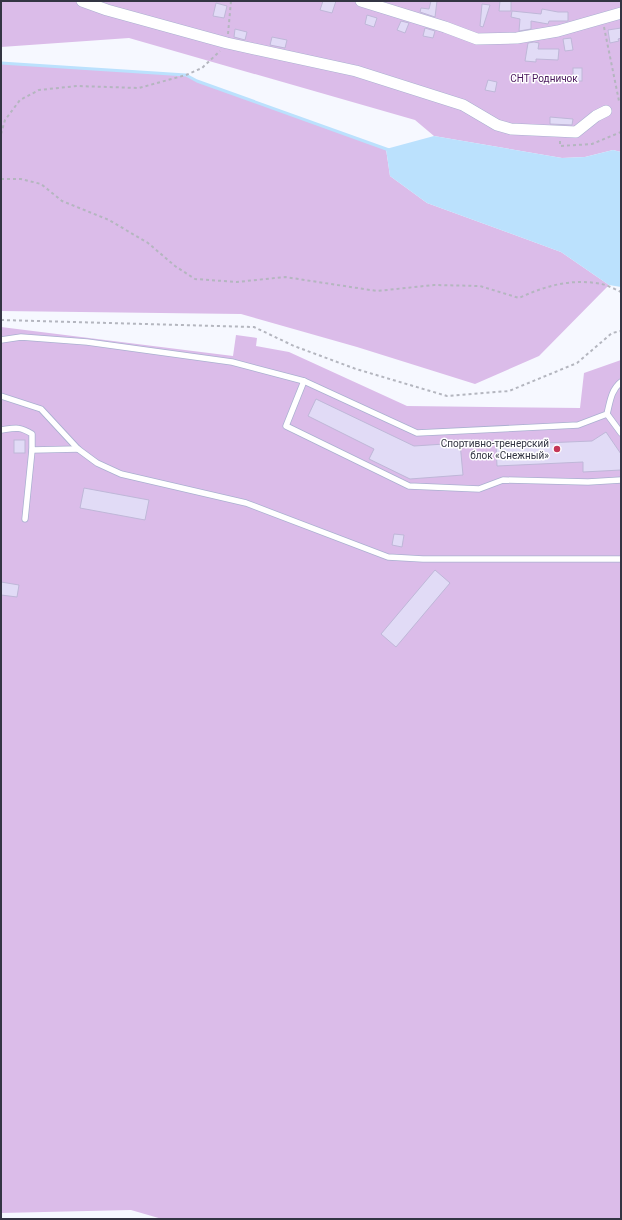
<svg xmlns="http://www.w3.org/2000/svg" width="622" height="1220" font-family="Roboto,sans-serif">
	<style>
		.green { fill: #dbbce9 }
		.water { fill: #bbe1fd }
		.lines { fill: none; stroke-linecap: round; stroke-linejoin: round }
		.stream { stroke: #bbe1fd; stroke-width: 3 }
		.building { fill: #e1dbf6; stroke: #bfb7d8 }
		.service-casing { stroke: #aab0d0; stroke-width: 7 }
		.minor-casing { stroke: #aab0d0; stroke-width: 12 }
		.path { stroke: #b4b6bf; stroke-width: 2; stroke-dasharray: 3 3; stroke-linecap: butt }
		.service { stroke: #fff; stroke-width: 5.5 }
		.minor { stroke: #fff; stroke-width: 11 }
		.poi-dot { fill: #c53657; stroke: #fff; stroke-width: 1.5 }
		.labels { text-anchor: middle; stroke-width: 3; stroke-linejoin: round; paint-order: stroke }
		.park-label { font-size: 10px; fill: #4a185d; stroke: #fff }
		.poi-label { font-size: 10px; fill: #333543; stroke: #fff; text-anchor: end }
	</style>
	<rect width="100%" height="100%" fill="#f6f8ff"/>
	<!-- green -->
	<g class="green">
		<path d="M1,1h620v151l-8,-2 -28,7 -23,1 -128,-22 -19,-16 -286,-82 -128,9z"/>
		<path d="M1,63l185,12 11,6 189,68 4,27 37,27 134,49 48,33 -70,71 -64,28 -118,-37 -116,-33 -240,-3z"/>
		<path d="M1,327l232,29 3,-21 21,3 -1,8 33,6 118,54 173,2 4,-35 37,-13v859h-459l-31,-9 -130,3z"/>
	</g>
	<!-- water -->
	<path class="water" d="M434,136l128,22 23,-1 28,-7 8,2v135l-12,-2 -48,-33 -134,-49 -37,-27 -4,-27z"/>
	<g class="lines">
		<!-- stream -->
		<path class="stream" d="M1,63l185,12 11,6 192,69"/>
	</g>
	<!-- building -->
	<g class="building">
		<path d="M323,1h13l-4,12 -12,-3z"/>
		<path d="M431,1h6l-2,16 -15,-5 1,-4 8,1z"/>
		<path d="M500,1h11v10h-12z"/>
		<path d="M216,3l11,3 -3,12 -11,-2z"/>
		<path d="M482,4l8,1 -7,22 -3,-1z"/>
		<path d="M542,9l16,3h10v9h-19l-1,3 -17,-3v8l-12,2 1,-12 -9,-2 1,-6 29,3z"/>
		<path d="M367,15l10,3 -3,9 -9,-3z"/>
		<path d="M401,21l8,2 -4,10 -8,-3z"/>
		<path d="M425,28l10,3 -2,7 -10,-2z"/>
		<path d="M621,28v10l-3,1 1,2 -9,2 -2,-13z"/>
		<path d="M235,29l12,3 -2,8 -11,-3z"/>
		<path d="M272,37l15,3 -2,8 -15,-3z"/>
		<path d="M571,38l2,12 -8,1 -2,-12z"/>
		<path d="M534,42l5,1 -1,6h21l-1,11 -22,-1v3l-11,-1 3,-18z"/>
		<rect x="573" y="68" width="9" height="13"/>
		<path d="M488,80l9,2 -2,10 -10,-2z"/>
		<path d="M550,117l23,2 -1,6 -22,-1z"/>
		<path d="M316,399l98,47 46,-3 3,32 -53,4 -41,-20 5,-10 -66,-33z"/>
		<path d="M606,432l15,22v16l-38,2v-10l-86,4 -1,-21 96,-4z"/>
		<rect x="14" y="440" width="11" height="13"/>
		<path d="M84,488l65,12 -4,20 -65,-12z"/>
		<path d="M394,534l10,1 -2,12 -10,-2z"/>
		<path d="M435,570l15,13 -54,64 -15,-13z"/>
		<path d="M1,582l18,3 -2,12 -16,-2z"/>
	</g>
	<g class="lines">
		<defs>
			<g id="service">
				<path d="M1,340l20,-3 66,5 145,20 72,19 113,52 161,-8 29,-11c3,-12 4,-24 14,-32"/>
				<path d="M304,381l-18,45 123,60 70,3 24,-9 85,2 33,-2"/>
				<path d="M1,396l40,13 37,40 19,14 24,11 125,29 142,54 35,2h198"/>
				<path d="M607,414l14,19"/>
				<path d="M1,430c14,-2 18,-4 31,4v16l46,-1"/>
				<path d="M25,519l7,-69"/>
			</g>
			<g id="minor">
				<path d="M82,1l25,9 120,33 129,28 107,34 34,20 14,4 65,3 20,-16 10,-5"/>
				<path d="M361,1l84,26 32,12 40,-1 41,-7 63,-18"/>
			</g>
		</defs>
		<!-- service casing -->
		<use href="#service" class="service-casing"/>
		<!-- minor casing -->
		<use href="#minor" class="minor-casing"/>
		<!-- path -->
		<g class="path">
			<path d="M604,27l15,74 2,2"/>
			<path d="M228,34l3,-33"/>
			<path d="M1,134l4,-14 15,-20 19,-10 38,-4 62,2 47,-13 16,-7 18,-17"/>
			<path d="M560,141v5l32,-2 29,-12"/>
			<path d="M1,179h20l20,5 21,17 47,19 39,23 27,23 20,13 42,3 48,-5 92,14 57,-6 46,1 39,12c26,-12 53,-20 82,-14 6,1 14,5 20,8"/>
			<path d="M1,320l253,7 40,19 62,23 91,27 62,-5 68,-28 35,-30 9,-2"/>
		</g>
		<!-- service -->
		<use href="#service" class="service"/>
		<!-- minor -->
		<use href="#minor" class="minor"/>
	</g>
	<!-- markers -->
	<circle class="poi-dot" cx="557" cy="449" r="4"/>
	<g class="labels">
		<!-- park labels -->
		<g class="park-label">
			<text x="544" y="82">СНТ Родничок</text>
		</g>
		<!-- poi labels -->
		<g class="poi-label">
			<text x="549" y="447">Спортивно-тренерский<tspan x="549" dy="12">блок «Снежный»</tspan></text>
		</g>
	</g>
	<!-- border -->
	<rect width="622" height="1220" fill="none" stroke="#333543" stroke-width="4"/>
</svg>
